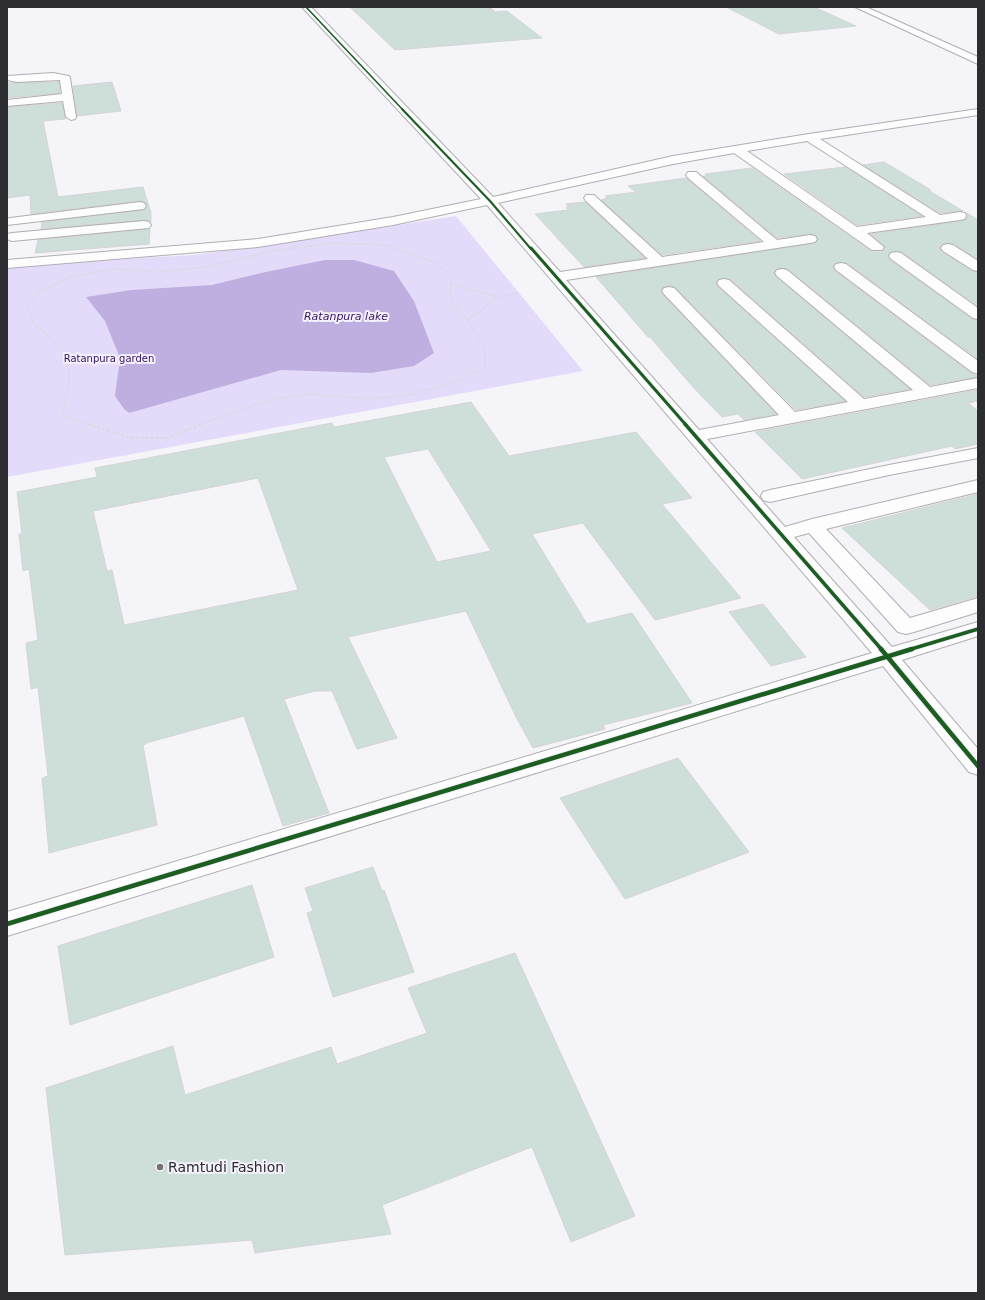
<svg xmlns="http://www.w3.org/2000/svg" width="985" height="1300" font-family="'DejaVu Sans',sans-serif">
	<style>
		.green { fill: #e4dbfb }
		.water { fill: #bfafe0 }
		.building { fill: #ceded9; stroke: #d3d5d6; fill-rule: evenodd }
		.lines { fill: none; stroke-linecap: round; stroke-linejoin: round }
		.street-casing { stroke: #afaeb2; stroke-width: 2 }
		.path-far1 { stroke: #d9d9da; stroke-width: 1.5; stroke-dasharray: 1.5 1.5; stroke-linecap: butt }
		.path { stroke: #d9d9da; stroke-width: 2; stroke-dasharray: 2.5 2.5; stroke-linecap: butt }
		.street { fill: #fefdfe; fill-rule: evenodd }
		.cycleway-far4-casing { stroke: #f4f1fc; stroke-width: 2.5 }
		.cycleway-far3-casing { stroke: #f4f1fc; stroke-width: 3.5 }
		.cycleway-far2-casing { stroke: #f4f1fc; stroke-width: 4.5 }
		.cycleway-far1-casing { stroke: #f4f1fc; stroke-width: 5.5 }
		.cycleway-casing { stroke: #f4f1fc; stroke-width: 7 }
		.cycleway-far4 { stroke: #1b5e20; stroke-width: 1.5 }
		.cycleway-far3 { stroke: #1b5e20; stroke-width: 2 }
		.cycleway-far2 { stroke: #1b5e20; stroke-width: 3 }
		.cycleway-far1 { stroke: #1b5e20; stroke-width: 3.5 }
		.cycleway { stroke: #1b5e20; stroke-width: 4.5 }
		.poi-dot { fill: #737276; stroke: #f4f1fc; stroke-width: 1.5 }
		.labels { text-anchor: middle; stroke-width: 4; stroke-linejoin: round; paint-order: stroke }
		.far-park-label { font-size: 10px; fill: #361161; stroke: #f4f1fc }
		.far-water-label { font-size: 11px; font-style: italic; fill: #371363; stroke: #f4f1fc }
		.near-poi-label { font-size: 14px; fill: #2d2c30; stroke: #f4f1fc; text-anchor: start }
	</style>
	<rect width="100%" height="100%" fill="#f5f4f9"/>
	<!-- green -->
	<path class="green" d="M456,216l127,155 -576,106v-209l50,-5 135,-8 104,-14z"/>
	<!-- water -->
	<path class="water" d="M325,260h29l40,11 20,30 20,52 -20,13 -43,7 -90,-3 -152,43 -5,-4 -9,-13 5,-38 -15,-37 -19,-24 45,-7 81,-5 49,-12z"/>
	<!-- building -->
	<g class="building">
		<path d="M350,7h140l5,5 12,-1 35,27 -147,12z"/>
		<path d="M726,7h88l42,19 -77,8z"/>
		<path d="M59,82l1,11 -53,5v-15z"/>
		<path d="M112,82l9,29 -44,5 -4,-30z"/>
		<path d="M62,103l3,16 -22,2 15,76 85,-10 8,26v9l-7,-2 -103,9 1,-7 102,-12 3,-5 -3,-3 -4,-1 -109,13 -1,-19 -23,3v-91z"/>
		<path d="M884,162l47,28h-3l35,21 -23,2 -77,-48z"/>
		<path d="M845,167l77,49 -65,9 -73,-51z"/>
		<path d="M752,168l120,84h10l3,-5 -14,-13 94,-14 2,-4v-3l11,7v39l-25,-15h-10l-3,3 2,5 30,19 6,1v34l-76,-54h-11l-3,3 2,5 82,59 6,1v39l-131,-96h-11l-3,3 2,5 136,102 7,4 -48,8 -142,-116 -6,-1 -6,1 -2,5 2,3 134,112 -46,8 -134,-118h-11l-3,3 2,5 127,114 -49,9 -121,-123 -6,-1 -5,1 -3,3 2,5 113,119 -32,6 -6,-6 -16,3 -30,-31 -42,-49h-2l-52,-60 220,-34 2,-5 -3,-3 -5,-1 -33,4 -74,-62h4l-2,-2z"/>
		<path d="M686,178l1,1 73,62 -98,14 -61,-55 6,-2 -2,-2 31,-4 -8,-6z"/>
		<path d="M585,202l60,56 -61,9 -49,-53 33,-4 -2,-3h3l-3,-3z"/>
		<path d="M150,229l-1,15 -114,9 3,-13z"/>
		<path d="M978,390v11l-10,2 10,8v33l-23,5 -3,-3 -150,33 -47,-47z"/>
		<path d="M471,402l38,54 127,-24 56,66 -30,6 79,94 -86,22 -72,-97 -51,11 55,90 45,-11 60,90 -89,22 2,4 -72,19 -17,-31 -50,-106 -118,26 49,101 -40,11 -25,-58h-17l-31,8 45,114 -46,13 -39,-110 -98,27v1l-3,1 14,80 -108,28 -7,-75 6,-2 -10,-89 -7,2 -5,-46 12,-3 -9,-71 -6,2 -4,-37h3l-5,-42 80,-15 -2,-9 237,-45 2,4zM428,449l38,61 25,41 -54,11 -53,-105zM258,478l40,112 -174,35 -12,-55 -5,1 -14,-60z"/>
		<path d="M978,494v102l-48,14 -88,-82z"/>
		<path d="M763,604l43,53 -35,9 -42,-54z"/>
		<path d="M678,758l71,94 -124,47 -65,-101z"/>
		<path d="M373,867l9,24 2,-1 30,82 -81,25 -26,-84 6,-2 -8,-23z"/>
		<path d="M252,885l22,72 -204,68 -12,-79z"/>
		<path d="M515,953l120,263 -64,26 -39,-95 -150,58 9,29 -136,19 -3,-13 -187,15 -19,-167 127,-42 12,49 146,-48 6,17 90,-31 -19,-45z"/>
	</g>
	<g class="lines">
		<defs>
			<g id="street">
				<path d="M302,7h9l182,190 180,-41 136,-22 169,-25v6l-158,24 120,76 20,-3 5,1 1,3 -1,3 -5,1 -93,13 17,14 -2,3h-10l-138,-97 -61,11 -175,39 62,69 88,-13 -62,-58 -2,-3 2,-3h8l68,62 102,-15 -76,-64 -2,-3 2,-3h8l81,68 33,-5 5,1 2,3 -2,3 -5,1 -244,37 133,150 80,-15 -115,-121 -2,-3 2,-3 5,-1 5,1 121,124 53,-10 -129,-116 -2,-3 2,-3 5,-1 5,1 135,119 49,-9 -136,-114 -2,-3 2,-3 5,-1 5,1 143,117 48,-9v10l-271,51 78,88 27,-8 166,-39v12l-152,37 84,89 68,-20v14l-64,20 -8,2 -8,-2 -89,-99 -15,4 98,110 86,-25v14l-76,24 76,89v26l-9,-3 -86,-106 -876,270v-24l865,-259 -385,-448 -94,20 -135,22 -251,21v-8l251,-21 135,-22 88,-18zM807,141l119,76 -69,10 -110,-76z"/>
				<path d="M855,7h11l112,50v7z"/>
				<path d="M53,73l16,3 1,2 6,39 -1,2 -4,1 -5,-3 -3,-16 -56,5v-6l55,-6 -2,-14 -43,2 -10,-2v-4z"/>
				<path d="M140,202l4,1 2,3 -2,3 -137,16v-6l3,-1z"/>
				<path d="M144,221l5,1 2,3 -2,3 -137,13 -5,-2v-5l5,-1z"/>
				<path d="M948,244l5,1 25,16v10l-5,-1 -30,-19 -2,-3 2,-3z"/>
				<path d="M896,252l5,1 77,55v11l-5,-1 -82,-59 -2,-3 2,-3z"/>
				<path d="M841,263l5,1 132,97v13l-6,-2 -136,-102 -2,-3 2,-3z"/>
				<path d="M978,448v10l-89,17 -119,27 -7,-2 -2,-4 2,-4 7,-2 119,-25z"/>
			</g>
		</defs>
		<!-- street casing -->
		<use href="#street" class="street-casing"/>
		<!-- path-far1 -->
		<g class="path-far1">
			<path d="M451,284l47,13"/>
			<path d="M468,320l31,-23 20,-4"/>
			<path d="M91,425l-29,-9 8,-39 -4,-25 -33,-29 -5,-18 11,-13 31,-15 43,-8 45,3 48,-5 66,-16 61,-8 54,2 49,18 16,14 -2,11 2,16 16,16 17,29v18l-24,13 -52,15 -39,4 -61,-5 -34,5 -33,10 -43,16"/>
		</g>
		<!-- path -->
		<path class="path" d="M88,424l43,14h35l36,-14"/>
		<!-- street -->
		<use href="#street" class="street"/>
		<defs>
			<path id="cycleway-far4" d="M306,7l97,103"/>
			<path id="cycleway-far3" d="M402,109l88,92 41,48"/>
			<path id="cycleway-far2" d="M531,248l155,177"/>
			<g id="cycleway-far1">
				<path d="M685,424l197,226"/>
				<path d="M908,650l70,-21"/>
			</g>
			<g id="cycleway">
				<path d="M881,649l97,117"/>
				<path d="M7,924l905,-275"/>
			</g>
		</defs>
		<!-- cycleway-far4 casing -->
		<use href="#cycleway-far4" class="cycleway-far4-casing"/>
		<!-- cycleway-far3 casing -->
		<use href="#cycleway-far3" class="cycleway-far3-casing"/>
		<!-- cycleway-far2 casing -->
		<use href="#cycleway-far2" class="cycleway-far2-casing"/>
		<!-- cycleway-far1 casing -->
		<use href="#cycleway-far1" class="cycleway-far1-casing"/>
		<!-- cycleway casing -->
		<use href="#cycleway" class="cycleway-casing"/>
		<!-- cycleway-far4 -->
		<use href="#cycleway-far4" class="cycleway-far4"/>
		<!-- cycleway-far3 -->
		<use href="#cycleway-far3" class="cycleway-far3"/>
		<!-- cycleway-far2 -->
		<use href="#cycleway-far2" class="cycleway-far2"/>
		<!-- cycleway-far1 -->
		<use href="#cycleway-far1" class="cycleway-far1"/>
		<!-- cycleway -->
		<use href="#cycleway" class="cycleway"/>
	</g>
	<!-- markers -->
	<circle class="poi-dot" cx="160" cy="1167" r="4"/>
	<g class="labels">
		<!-- far-park labels -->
		<g class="far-park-label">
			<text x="109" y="362">Ratanpura garden</text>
		</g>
		<!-- far-water labels -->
		<g class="far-water-label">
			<text x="346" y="320">Ratanpura lake</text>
		</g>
		<!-- near-poi labels -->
		<g class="near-poi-label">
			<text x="168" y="1172">Ramtudi Fashion</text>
		</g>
	</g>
	<!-- border -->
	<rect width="985" height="1300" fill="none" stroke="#2d2c30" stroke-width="16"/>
</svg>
